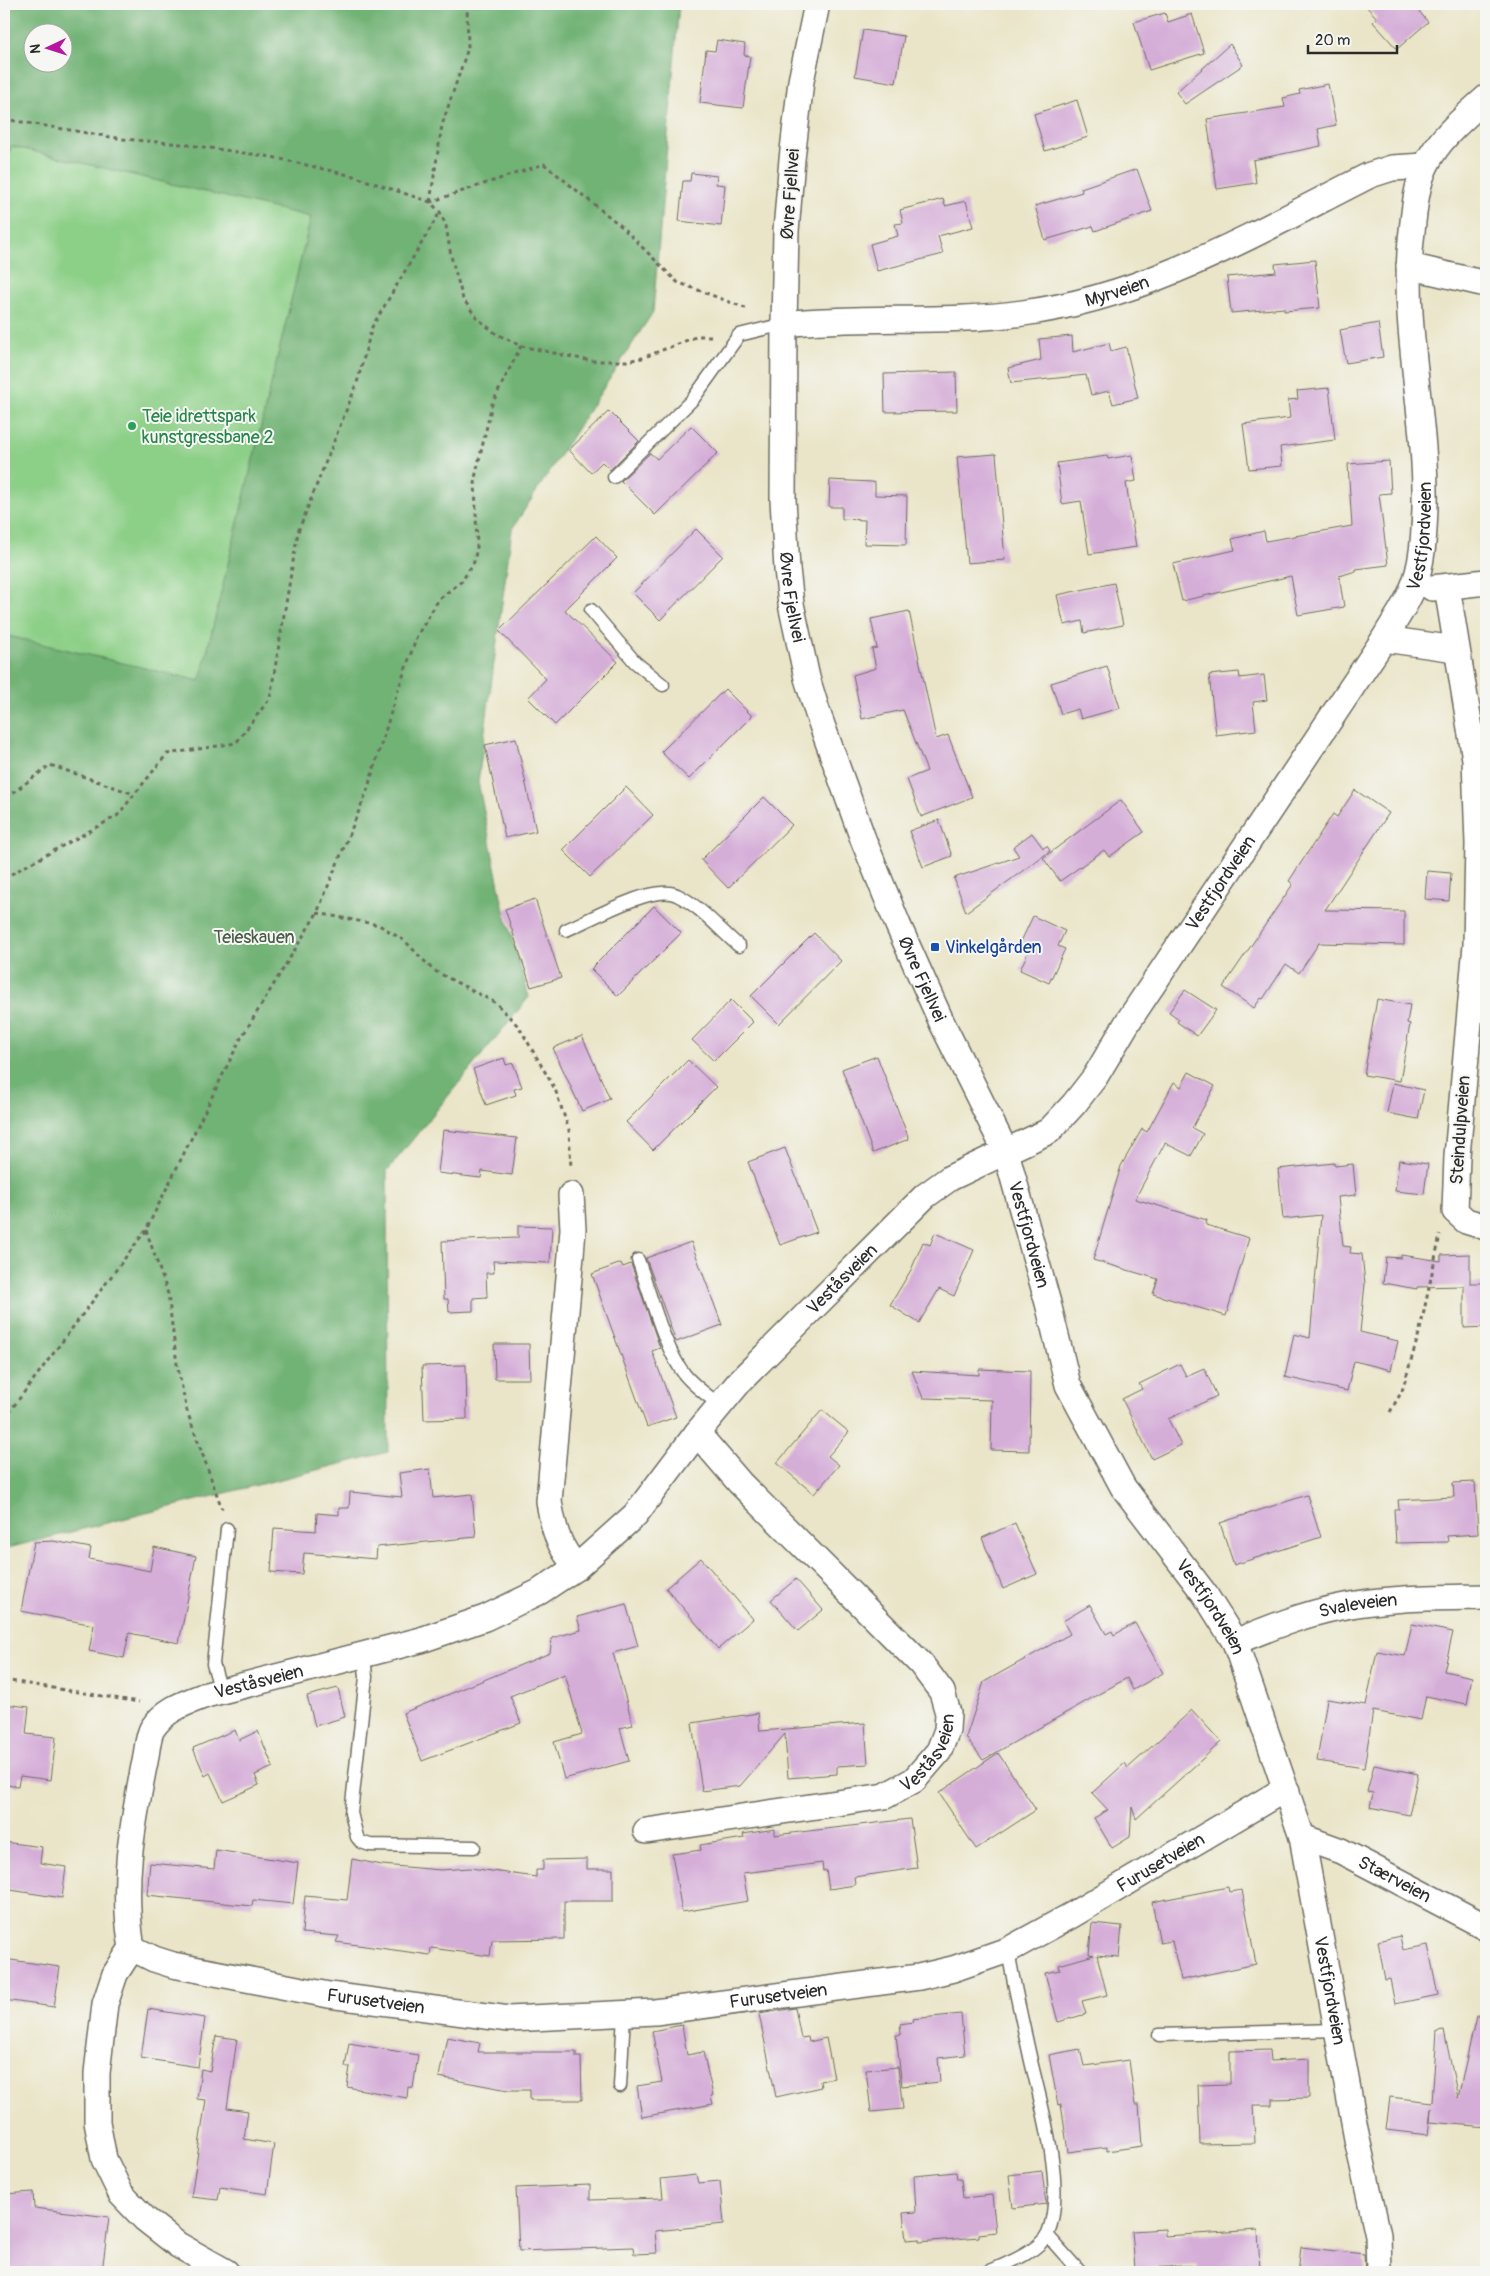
<svg xmlns="http://www.w3.org/2000/svg" width="1490" height="2276" font-family="Pangolin,sans-serif">
	<style>
		.green { fill: #8ccf87; stroke: #5c7d59 }
		.forest { fill: #71b274; stroke: #4e6e50; fill-rule: evenodd }
		.building { fill: #d5aed8 }
		.lines { fill: none; stroke-linecap: round; stroke-linejoin: round }
		.service-casing { stroke: #6e6c62; stroke-width: 15 }
		.minor-casing { stroke: #6e6c62; stroke-width: 28 }
		.path { stroke: #6e6c62; stroke-width: 3; stroke-dasharray: 4 4; stroke-linecap: butt }
		.service { stroke: #fff; stroke-width: 12 }
		.minor { stroke: #fff; stroke-width: 25 }
		.leisure-dot { fill: #2e9e5b; stroke: #f6f6f2; stroke-width: 2 }
		.transit-dot { fill: #1a4fb4; stroke: #f6f6f2; stroke-width: 2 }
		.labels { text-anchor: middle; stroke-width: 4; stroke-linejoin: round; paint-order: stroke }
		.street-label { font-size: 18px; fill: #2b2b2b; stroke: #f6f6f2 }
		.leisure-label { font-size: 18px; fill: #27864d; stroke: #f6f6f2; text-anchor: start }
		.park-label { font-size: 18px; fill: #485c47; stroke: #f6f6f2 }
		.transit-label { font-size: 18px; fill: #164399; stroke: #f6f6f2; text-anchor: start }
	</style>
	<rect width="100%" height="100%" fill="#f6f6f2"/>
	<filter id="ink" filterUnits="userSpaceOnUse"><feTurbulence type="fractalNoise" baseFrequency=".02" numOctaves="2"/><feDisplacementMap in="SourceGraphic" scale="10" xChannelSelector="R" yChannelSelector="G"/><feConvolveMatrix kernelMatrix="1 2 1 2 8 2 1 2 1" color-interpolation-filters="sRGB"/></filter>
	<filter id="wash" filterUnits="userSpaceOnUse"><feTurbulence type="fractalNoise" baseFrequency=".0096" numOctaves="4" result="noise"/><feDisplacementMap in="SourceGraphic" scale="20" xChannelSelector="R" yChannelSelector="G"/><feGaussianBlur stdDeviation="1.12" result="paint"/><feColorMatrix in="noise" values="0 0 0 0 0 0 0 0 0 0 0 0 0 0 0 0 0 1.4 0 .05"/><feComposite in="paint" operator="in"/></filter>
	<g filter="url(#wash)">
		<rect width="100%" height="100%" fill="#eae5c8"/>
		<!-- green -->
		<path class="green" d="M11,146l300,71 -111,465 -196,-47v-459z"/>
		<!-- forest -->
		<path class="forest" d="M4,4h675l-26,308 -141,217 -34,253 26,129 25,86 -142,174 1,281 -384,97v-914l196,46 111,-464 -300,-71 -7,30zM32,32h30v30h-30z"/>
		<g id="blocks">
			<!-- building -->
			<g class="building">
				<path d="M1364,4h49l15,18 -31,27 -24,-27 4,-4z"/>
				<path d="M1165,13l3,9 24,-8 12,39 -55,17 -15,-48z"/>
				<path d="M863,30l41,6 -8,47 -41,-7z"/>
				<path d="M717,40l28,4 -1,11 6,1 -7,52 -43,-5 6,-53 9,1z"/>
				<path d="M1230,44l13,21 -58,39 -9,-12z"/>
				<path d="M1328,84l8,41 -18,4 3,17 -68,14 3,23 -39,6 -10,-70 78,-12 -2,-9 17,-4 -1,-4z"/>
				<path d="M1077,100l11,37 -43,14 -11,-37z"/>
				<path d="M1137,169l15,42 -57,20 -2,-5 -48,14 -10,-34 47,-14 -1,-4z"/>
				<path d="M691,173l26,3 -1,8 9,1 -4,41 -42,-5 4,-40h7z"/>
				<path d="M943,199l2,7 21,-5 7,26 -35,9 5,18 -66,17 -7,-27 28,-8 -3,-12 8,-1 -3,-13z"/>
				<path d="M1315,260l5,48 -36,3v-3l-53,5 -4,-36 49,-5 -1,-8z"/>
				<path d="M1378,323l5,34 -37,6 -6,-33z"/>
				<path d="M1072,336l1,16 36,-9 2,8 15,-4 12,51 -25,6 -4,-13 -18,4 -5,-20 -75,8 -3,-15 33,-8 -2,-21z"/>
				<path d="M956,372l1,39 -72,1 -1,-38z"/>
				<path d="M1329,388l6,52 -55,7 2,19 -33,3 -6,-45 47,-6 -2,-18 10,-1 -1,-8z"/>
				<path d="M609,411l30,30 -29,29 -8,-8 -11,11 -22,-23z"/>
				<path d="M691,426l27,27 -63,62 -34,-34 29,-28 7,6z"/>
				<path d="M996,454l9,106 -38,3 -10,-106z"/>
				<path d="M1132,455l4,26 -10,2 10,64 -47,7 -8,-53 -19,3 -5,-41 50,-7 1,3z"/>
				<path d="M1389,461l2,32 -12,1 9,71 -32,4v2l-17,5 5,31 -46,8 -7,-39 -109,25 -9,-37 62,-14 -3,-11 32,-8 2,10 86,-15 -4,-62z"/>
				<path d="M830,480l42,2 3,1v12l32,1 -1,49 -42,-1 1,-24 -23,-1v-12h-13z"/>
				<path d="M696,529l27,27 -63,64 -27,-27z"/>
				<path d="M596,536l21,22 -52,52 53,52 -63,63 -27,-27 18,-19 -47,-48z"/>
				<path d="M1114,583l9,42 -39,8 -2,-12 -18,4 -7,-30z"/>
				<path d="M909,611l27,128 12,-4 24,62 -51,20 -14,-38 20,-8 -24,-61 -41,9 -9,-44 23,-7 -4,-19 5,-1 -6,-29z"/>
				<path d="M1107,666l13,42 -39,11 -3,-10 -17,5 -10,-31z"/>
				<path d="M1239,672l1,6 24,-3 3,25 -14,2 3,28 -40,5 -7,-60z"/>
				<path d="M725,689l27,27 -63,63 -28,-27z"/>
				<path d="M516,738l20,93 -31,7 -20,-93z"/>
				<path d="M626,787l27,28 -63,62 -27,-27z"/>
				<path d="M1355,790l34,23 -64,97 79,1v34l-85,-2 -20,30 -13,-9 -23,35 -2,-1 -7,10 -31,-21 70,-103 -4,-3 44,-67 4,3z"/>
				<path d="M764,797l28,28 -64,63 -27,-28z"/>
				<path d="M1121,800l23,32 -35,25 -5,-7 -44,31 -17,-23z"/>
				<path d="M939,820l13,36 -29,11 -14,-36z"/>
				<path d="M1032,833l11,15 4,-2 3,5 -84,61 -12,-34 65,-22 -6,-9z"/>
				<path d="M1427,871l24,2 -2,28 -24,-2z"/>
				<path d="M535,899l26,79 -30,9 -26,-78z"/>
				<path d="M654,906l27,27 -63,63 -27,-27z"/>
				<path d="M1033,916l32,15 -7,15 7,3 -16,34 -29,-13 8,-18 -10,-4z"/>
				<path d="M814,933l27,28 -62,63 -28,-28z"/>
				<path d="M1185,990l31,20 -19,26 -20,-14 2,-3 -10,-7z"/>
				<path d="M1377,999l33,6 -3,18 3,1 -10,57 -36,-6z"/>
				<path d="M731,1000l22,22 -39,39 -22,-21z"/>
				<path d="M582,1036l28,63 -28,12 -29,-63z"/>
				<path d="M877,1056l32,83 -36,14 -31,-84z"/>
				<path d="M504,1058l2,7 7,-2 9,24 -8,2 2,6 -30,10 -13,-36z"/>
				<path d="M688,1060l28,27 -63,63 -27,-28z"/>
				<path d="M1189,1072l26,14 -23,42 11,6 -12,22 -26,-13 -30,56 72,21 -1,5 43,13 -23,78 -73,-22 5,-15 -65,-19 28,-94 21,-37 5,3 27,-50 7,5z"/>
				<path d="M1393,1083l31,7 -6,29 -31,-6z"/>
				<path d="M443,1130l74,8 -5,37 -30,-4 -1,7 -43,-5z"/>
				<path d="M785,1148l32,84 -37,13 -32,-83z"/>
				<path d="M1399,1160l29,4 -4,30 -29,-3z"/>
				<path d="M1334,1163l1,3 18,-2 3,31 -18,2 5,49 8,1 -1,6 12,1 3,30 -5,48 38,9 -7,29 -37,-9 -7,30 -62,-14 9,-43 16,4 11,-123 -38,4 -5,-50z"/>
				<path d="M518,1226l34,1 -2,36 -57,-2 1,12h-8l1,24 -14,1v13l-24,1 -1,-13h-4l-2,-58 76,-3z"/>
				<path d="M935,1233l39,17 -20,46 -15,-7 -20,34 -29,-18 21,-35 12,-28 7,3z"/>
				<path d="M691,1242l31,83 -46,17 -30,-84z"/>
				<path d="M1470,1254v29h16v44l-22,1v-42l-47,1v2l-34,-6 3,-26 15,1v-3l40,6v-6z"/>
				<path d="M621,1263l2,4 8,-3 29,84 -8,3 24,66 -29,10 -55,-153z"/>
				<path d="M494,1344h35l1,35h-35z"/>
				<path d="M1180,1364l6,12 18,-8 13,28 -49,23 13,26 -29,14 -30,-60 20,-10 -3,-5z"/>
				<path d="M466,1365l1,54 -43,1 -2,-54z"/>
				<path d="M979,1369l51,2 -1,80 -38,-1 1,-50 -69,-2 -11,-27 67,4z"/>
				<path d="M822,1410l27,22 -21,24 11,9 -25,29 -37,-31z"/>
				<path d="M430,1469l3,29 39,-4 4,43 -99,10 -1,12 -72,-6 -2,21 -31,-2 3,-44 42,3 1,-18 22,2v-7h10l1,-16 52,5 -3,-24z"/>
				<path d="M1475,1482l3,52 -31,2 1,6 -52,1 -2,-34h5l-1,-9 56,-3 -1,-14z"/>
				<path d="M1307,1495l14,42 -87,28 -14,-42z"/>
				<path d="M1015,1523l22,51 -34,15 -21,-51z"/>
				<path d="M53,1541l38,7 -2,11 61,12 4,-24 42,9 -17,87 -50,-10 -5,25 -35,-7 5,-26 -73,-14 13,-69z"/>
				<path d="M701,1558l52,61 -35,30 -52,-61z"/>
				<path d="M796,1579l27,31 -25,21 -27,-31z"/>
				<path d="M626,1604l12,42 -25,7 20,72 -13,3 9,33 -65,18 -10,-37 28,-8 -17,-60 -55,22 11,27 -99,38 -19,-48 147,-60 2,-15 29,-8 -4,-13z"/>
				<path d="M1090,1605l16,29 6,-3 2,4 21,-12 28,50 -30,17 -6,-12 -144,82 -17,-23 18,-55 86,-48 -7,-13z"/>
				<path d="M1412,1624l41,8 -9,39 28,6 -5,27 -41,-8 -5,24 -48,-9 -9,57 -47,-7 10,-62 39,6 11,-54 28,5z"/>
				<path d="M338,1688l7,29 -30,9 -8,-30z"/>
				<path d="M4,1704l25,3 -3,27 30,3 -5,43 -31,-4 -2,10 -14,-1z"/>
				<path d="M1192,1710l29,32 -85,77 -4,-12 -2,30 -18,11 -18,-30 14,-8 -16,-17 33,-30 3,5z"/>
				<path d="M758,1713l2,18 105,-8 3,41 -31,2v8l-49,4 -3,-44 -45,52 -38,5 -10,-68z"/>
				<path d="M235,1730l4,10 19,-9 15,36 -18,8 4,10 -36,16 -13,-28 -5,3 -12,-28z"/>
				<path d="M998,1753l38,57 -60,39 -37,-56z"/>
				<path d="M1374,1765l44,9 -9,41 -39,-8 3,-14 -6,-1z"/>
				<path d="M910,1819l7,49 -63,9 1,8 -26,4 -3,-19 -3,1 -1,-8 -79,10 5,28 -66,11 -10,-58 29,-4 -1,-5 44,-7 -1,-4 32,-5v6z"/>
				<path d="M4,1842l38,5 -2,16 26,4 -4,31 -58,-9z"/>
				<path d="M216,1850l82,13 -5,41 -40,-4 -1,6 -105,-11 3,-32 64,6z"/>
				<path d="M352,1859l30,6 59,5 29,-2 66,9v-7h7v-10l44,-1v10h26v32h-49v38l-72,1 -2,16 -59,-8 -1,7 -94,-13 3,-6 -37,-3 3,-37 42,4z"/>
				<path d="M1228,1887l1,5 13,-2 14,74 -75,16 -9,-39 -12,2 -8,-41z"/>
				<path d="M1092,1923l30,3 -3,31 -22,-2 10,40 -25,6 4,13 -28,8 -13,-49 15,-3 -1,-5 35,-10 -5,-1z"/>
				<path d="M1400,1936l3,14 25,-5 10,50 -43,9 -5,-25 -5,1 -7,-39z"/>
				<path d="M4,1959l56,8 -6,40 -50,-7z"/>
				<path d="M795,2008l6,30 7,-1 1,5 17,-4 8,40 -14,3 1,6 -45,10 -17,-83z"/>
				<path d="M148,2009l57,9 -7,49 -57,-9z"/>
				<path d="M961,2014l4,41 -27,3 2,24 -38,4 -6,-51h5l-1,-11 13,-2 -1,-3z"/>
				<path d="M1476,2016l10,1v110l-56,-5 1,-14 -3,27 -42,-5 4,-33 42,5 5,-71 7,-1 14,68z"/>
				<path d="M682,2025l5,30 16,-3 10,43 -2,1 2,8 -71,13 -5,-31 25,-4 -10,-51z"/>
				<path d="M216,2036l21,3 -10,69 21,3 -4,28 30,5 -7,50 -47,-7 -2,13 -27,-3 15,-97 -9,-1 4,-30 9,2z"/>
				<path d="M447,2037l33,6 -2,9h98v5h5l1,43h-52v-10h-22l-69,-13z"/>
				<path d="M349,2043l69,12 -5,33 -5,-1 -1,11 -60,-11 3,-20h-5z"/>
				<path d="M1080,2049l4,17 45,-6 6,45h4l3,41 -35,5v-4l-39,5 -7,-48 -3,1 -9,-50z"/>
				<path d="M1270,2050l1,11 38,-2v39l-37,1v6h-19l2,38 -55,1 -2,-59 32,-1v-33z"/>
				<path d="M898,2067l5,42 -32,3 -5,-42z"/>
				<path d="M1042,2171l4,33 -33,4 -4,-33z"/>
				<path d="M956,2172l1,7h4l2,19 29,-3 4,37 -17,2v3l-60,5v-3l-13,1 -3,-27 13,-1 -2,-36z"/>
				<path d="M696,2175l2,8 22,-2 4,43 -69,7 2,22 -23,1 -1,-7 -114,4 -3,-63 74,-3v15l73,-2 -2,-19z"/>
				<path d="M33,2192l1,16 75,9 -7,55h-98v-78z"/>
				<path d="M1165,2229v7l93,-6 2,42h-62v-7l-63,4 -3,-38z"/>
				<path d="M1301,2247l63,7 1,18h-67z"/>
			</g>
		</g>
	</g>
	<g filter="url(#ink)">
		<use href="#blocks" fill-opacity="0" stroke="#6e6c62" stroke-width="1"/>
		<g class="lines">
			<defs>
				<g id="service">
					<path d="M614,477l79,-78 46,-64 45,-11"/>
					<path d="M591,610l44,52 28,23"/>
					<path d="M566,930c24,-10 88,-47 111,-35 23,11 43,35 62,51"/>
					<path d="M638,1260c12,32 26,89 47,115 10,12 23,21 35,30"/>
					<path d="M364,1655l2,22 -15,136 6,24 4,5 9,3 104,2"/>
					<path d="M221,1691l-8,-27 14,-135"/>
					<path d="M1159,2035l178,-5"/>
					<path d="M620,2086l4,-71"/>
					<path d="M1047,2235l33,37"/>
					<path d="M988,2272c18,-8 52,-21 60,-39 18,-45 -6,-125 -17,-172 -8,-37 -17,-74 -23,-111"/>
				</g>
				<g id="minor">
					<path id="s1" d="M817,4l-16,77 -9,78 -6,72 -2,93 -1,175 4,70 4,35 16,74 11,36 45,125 35,86 44,98 64,129 42,151 20,82 55,102 81,106 31,49 67,195 55,302 21,96 1,37"/>
					<path d="M1409,266l77,18"/>
					<path id="s2" d="M784,324c80,-9 160,0 239,-11 125,-16 236,-82 347,-138l22,-7 33,-2"/>
					<path d="M1447,587l28,172 3,85 -2,101 -19,211 -2,55 11,10 20,6"/>
					<path d="M1432,588l54,-6"/>
					<path d="M1384,639l72,10"/>
					<path d="M571,1195l2,34 -2,26 -22,246c4,26 9,46 28,66"/>
					<path id="s3" d="M1235,1642c34,-14 69,-28 105,-35 48,-10 98,-9 146,-10"/>
					<path id="s4" d="M646,1831l239,-35 29,-16 25,-29 8,-21 1,-17 -6,-21 -21,-28 -181,-181 -43,-50"/>
					<path id="s5" d="M1302,1837l39,14 145,76"/>
					<path id="s6" d="M132,1948c-11,-63 0,-120 12,-182 3,-10 3,-28 8,-37 13,-20 33,-26 54,-34l215,-55 64,-22 54,-26 38,-25 58,-52 62,-82 44,-53 184,-184 25,-18 99,-47 25,-27 21,-27 34,-57 255,-381c9,-16 21,-32 28,-49 11,-25 12,-55 13,-82 2,-90 -23,-179 -14,-268 3,-24 4,-53 15,-75 13,-27 38,-47 60,-67"/>
					<path id="s7" d="M226,2272l-48,-27 -33,-26 -24,-25 -17,-35 -7,-37v-49l8,-69 10,-30 17,-26 22,11 19,6 156,30 180,24 146,-7 264,-35 34,-8 55,-19 64,-35 203,-120 12,-4"/>
				</g>
			</defs>
			<!-- service casing -->
			<use href="#service" class="service-casing"/>
			<!-- minor casing -->
			<use href="#minor" class="minor-casing"/>
			<!-- path -->
			<g class="path">
				<path d="M4,119l119,20 59,5 90,13 81,19 77,26 10,10 6,14 5,30 12,43 14,19 18,15 26,13 70,15h36l15,-3 56,-22h13"/>
				<path d="M430,202l114,-38 77,62 56,56 71,27"/>
				<path d="M430,202l12,-77 26,-77 -1,-44"/>
				<path d="M4,793l10,-1 36,-27 84,29"/>
				<path d="M4,878l113,-62 50,-62 69,-11 34,-45 28,-166 59,-149 15,-56 68,-115"/>
				<path d="M317,913l62,12 26,16 28,29 63,33 23,24 36,62 14,41 2,39"/>
				<path d="M146,1230l22,64 9,70 10,47 35,98"/>
				<path d="M1390,1412l12,-21 18,-61 20,-95"/>
				<path d="M4,1419l142,-189 94,-190 77,-127 50,-122 28,-92 22,-63 22,-37 23,-18 12,-19 3,-15 -2,-69 17,-74 29,-58"/>
				<path d="M4,1680l135,22"/>
			</g>
			<!-- service -->
			<use href="#service" class="service"/>
			<!-- minor -->
			<use href="#minor" class="minor"/>
		</g>
	</g>
	<!-- markers -->
	<circle class="leisure-dot" cx="132" cy="426" r="5"/>
	<rect class="transit-dot" x="930" y="942" width="10" height="10" rx="2.5"/>
	<g class="labels">
		<!-- street labels -->
		<g class="street-label">
			<text transform="translate(790 194) rotate(-86)" y="6">Øvre Fjellvei</text>
			<text dy="6" stroke="none"><textPath href="#s2" startOffset="336">Myrveien</textPath></text>
			<text dy="6" stroke="none"><textPath href="#s6" startOffset="2039">Vestfjordveien</textPath></text>
			<text dy="6" stroke="none"><textPath href="#s1" startOffset="596">Øvre Fjellvei</textPath></text>
			<text dy="6" stroke="none"><textPath href="#s6" startOffset="1634">Vestfjordveien</textPath></text>
			<text dy="6" stroke="none"><textPath href="#s1" startOffset="1001">Øvre Fjellvei</textPath></text>
			<text transform="translate(1460 1130) rotate(-86)" y="6">Steindulpveien</text>
			<text dy="6" stroke="none"><textPath href="#s1" startOffset="1279">Vestfjordveien</textPath></text>
			<text dy="6" stroke="none"><textPath href="#s6" startOffset="1074">Veståsveien</textPath></text>
			<text dy="6" stroke="none"><textPath href="#s3" startOffset="129">Svaleveien</textPath></text>
			<text dy="6" stroke="none"><textPath href="#s1" startOffset="1699">Vestfjordveien</textPath></text>
			<text dy="6" stroke="none"><textPath href="#s6" startOffset="341">Veståsveien</textPath></text>
			<text dy="6" stroke="none"><textPath href="#s4" startOffset="306">Veståsveien</textPath></text>
			<text dy="6" stroke="none"><textPath href="#s7" startOffset="1456">Furusetveien</textPath></text>
			<text dy="6" stroke="none"><textPath href="#s5" startOffset="102">Stærveien</textPath></text>
			<text dy="6" stroke="none"><textPath href="#s1" startOffset="2104">Vestfjordveien</textPath></text>
			<text dy="6" stroke="none"><textPath href="#s7" startOffset="1045">Furusetveien</textPath></text>
			<text dy="6" stroke="none"><textPath href="#s7" startOffset="640">Furusetveien</textPath></text>
		</g>
		<!-- leisure labels -->
		<g class="leisure-label">
			<text x="142" y="422">Teie idrettspark<tspan x="142" dy="21">kunstgressbane 2</tspan></text>
		</g>
		<!-- park labels -->
		<g class="park-label">
			<text x="254" y="943">Teieskauen</text>
		</g>
		<!-- transit labels -->
		<g class="transit-label">
			<text x="945" y="953">Vinkelgården</text>
		</g>
	</g>
	<!-- margin -->
	<rect width="1490" height="2276" fill="none" stroke="#f6f6f2" stroke-width="20"/>
	<!-- north arrow -->
	<g transform="translate(48 48) rotate(266)"><circle r="24" fill="#f6f6f2" stroke="#a5a5a2"/>
	<path d="M0-4L9 19L0 12L-9 19Z" fill="#b5179e"/>
	<text y="-8" font-size="14" font-weight="bold" text-anchor="middle" fill="#2b2b2b">N</text>
	</g>
	<!-- scale -->
	<path d="M1308 45v8h89v-8" fill="none" stroke="#2b2b2b" stroke-width="2.5"/>
	<text x="1315" y="45" font-size="15" fill="#2b2b2b" stroke="#f6f6f2" stroke-width="4" paint-order="stroke">20 m</text>
</svg>
